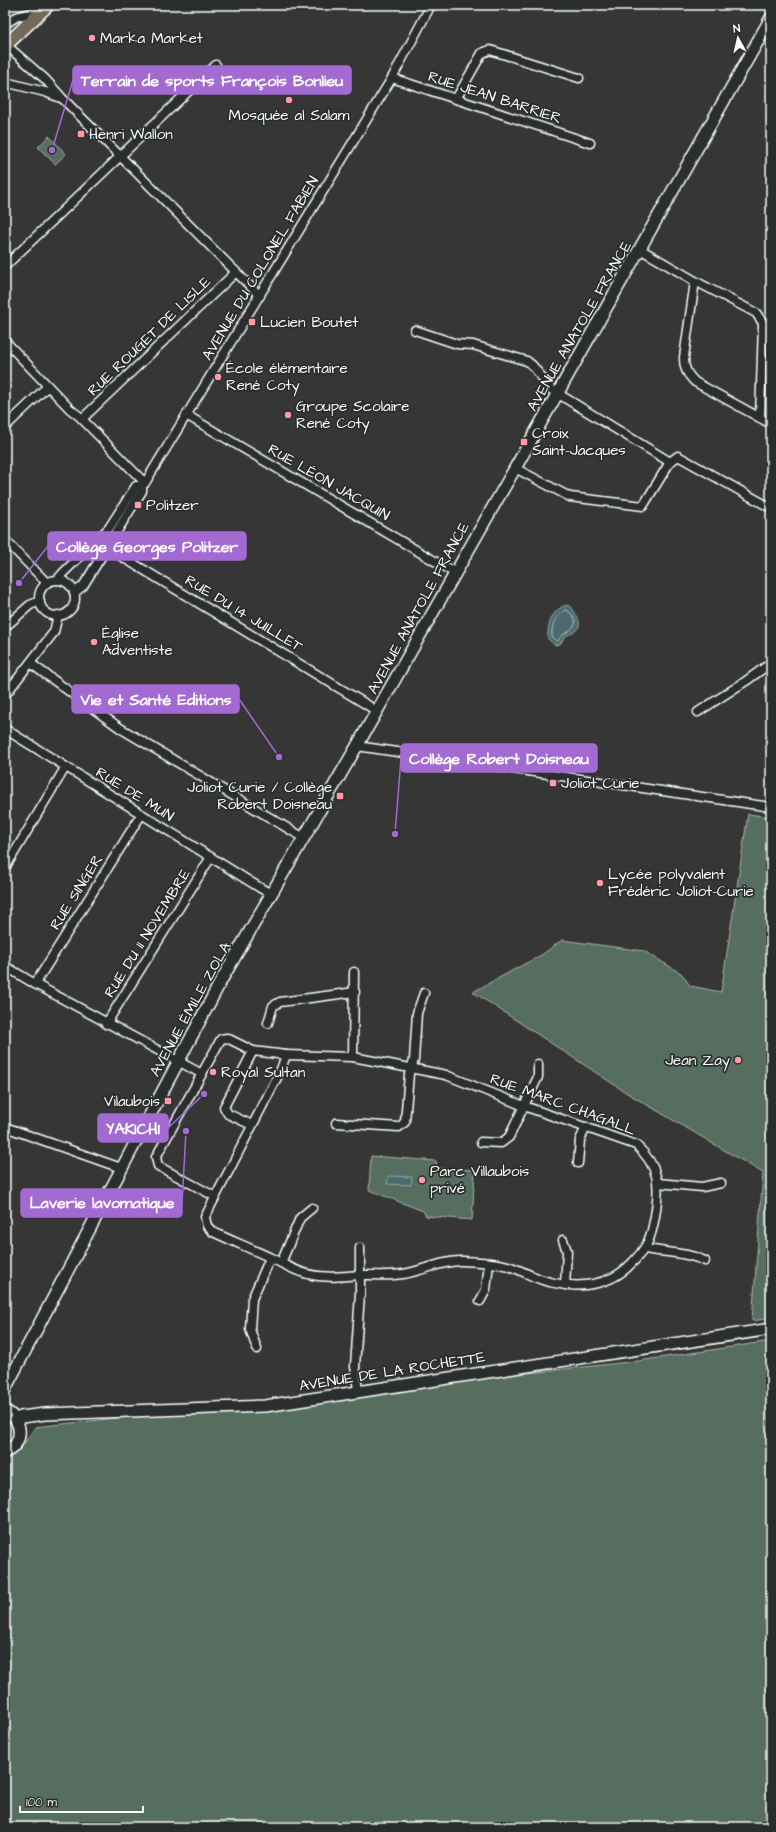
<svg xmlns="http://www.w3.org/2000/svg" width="776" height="1832" font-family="'Architects Daughter',sans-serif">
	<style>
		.green { fill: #546e5e; stroke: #aab6ae }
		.water { fill: #4c6a70; stroke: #94a6a9 }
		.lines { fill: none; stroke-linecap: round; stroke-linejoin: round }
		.shore { stroke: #b7c3c6; stroke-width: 1 }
		.street-casing { stroke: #fff; stroke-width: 11 }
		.secondary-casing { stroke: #fff; stroke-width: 14 }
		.primary-casing { stroke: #fff; stroke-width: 15 }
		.street { stroke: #2a2d2e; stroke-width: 8 }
		.secondary { stroke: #2a2d2e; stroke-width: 11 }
		.primary { stroke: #726b5a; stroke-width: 12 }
		.poi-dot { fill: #ff9aa2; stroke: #2a2d2e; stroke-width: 1.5 }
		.labels { text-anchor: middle; stroke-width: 3.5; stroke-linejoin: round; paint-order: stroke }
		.poi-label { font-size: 15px; fill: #fff; stroke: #2a2d2e; text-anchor: start }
		.street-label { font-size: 15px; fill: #fff; stroke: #2a2d2e }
		.leader { fill: none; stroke: #a36bd2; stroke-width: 1.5 }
		.callout-dot { fill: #a36bd2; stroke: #2a2d2e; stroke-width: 1.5 }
		.callout { fill: #a36bd2; stroke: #a36bd2; stroke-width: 1.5 }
		.callout-label { font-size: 16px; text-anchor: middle; font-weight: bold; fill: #fff }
	</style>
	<rect width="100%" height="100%" fill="#373636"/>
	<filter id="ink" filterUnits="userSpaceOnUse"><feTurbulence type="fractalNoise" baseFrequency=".025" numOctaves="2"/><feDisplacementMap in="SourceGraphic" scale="8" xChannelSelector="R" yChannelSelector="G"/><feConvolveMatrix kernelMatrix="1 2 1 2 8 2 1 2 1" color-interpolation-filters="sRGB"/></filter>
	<g filter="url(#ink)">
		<!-- green -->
		<g class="green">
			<path d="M49,136l17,18 -11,10 -17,-17z"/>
			<path d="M748,814l23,3v501l-19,3 11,-148 -136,-80 -154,-101 70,-38 19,-14 82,11 38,23 8,12 31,6z"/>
			<path d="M371,1156l65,5 1,7 38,2 -3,50 -46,-4 -3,-5 -54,-21z"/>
			<path d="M771,1341v486h-766v-365l17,-15 13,-20 603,-66z"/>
		</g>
		<!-- water -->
		<g class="water">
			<path d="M567,605c5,2 7,5 9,10 9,13 -2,17 -10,21 -3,2 -4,6 -6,8l-5,1 -7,-6c-1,-14 4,-30 19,-34z"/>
			<path d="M388,1176l24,1 -1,8 -24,-1z"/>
		</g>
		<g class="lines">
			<!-- shore -->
			<path class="shore" d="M566,610c4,1 4,3 7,6 9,14 -11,15 -15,25h-2l-4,-4c-1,-11 3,-22 14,-27z"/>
			<defs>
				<g id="street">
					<path d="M5,24l11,-7 25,-7"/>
					<path d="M6,45l39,34 17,19 198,198"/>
					<path d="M392,78l198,65"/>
					<path d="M5,82l40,10 16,6"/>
					<path d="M456,99l26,-46 8,-3 89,28"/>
					<path d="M640,249l55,32 61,32 7,10 -3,95"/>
					<path d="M5,266l211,-201"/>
					<path d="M695,281l-11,76c0,12 3,17 11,25l76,42"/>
					<path d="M415,330l42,14 16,1 54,16 5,4 20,25 118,72 8,-6 93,52"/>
					<path d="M5,341l65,68 9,7 66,67"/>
					<path d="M188,416l267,157"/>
					<path d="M82,419l154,-147"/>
					<path d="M5,427l43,-41"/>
					<path d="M515,468l55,29 73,9 27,-44"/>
					<path d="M5,540l42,43"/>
					<path d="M96,541l273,165 7,6"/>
					<path d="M57,580l6,-7 46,-45 27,-42h6l3,-3 247,-405 39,-73"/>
					<circle cx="57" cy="598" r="18"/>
					<path d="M74,593l9,-7 59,-95v-5"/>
					<path d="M5,627l25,-22 10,-4"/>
					<path d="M30,663l90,65 184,110"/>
					<path d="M5,695l49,-63 4,-17"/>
					<path d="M698,712l48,-31 25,-18"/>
					<path d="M5,729l257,160 10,5"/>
					<path d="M357,746l414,61"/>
					<path d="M5,868l60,-100"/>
					<path d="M5,966l30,18 167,90"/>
					<path d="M35,984l106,-169"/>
					<path d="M268,1023l5,-17 7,-4 75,-10"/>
					<path d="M106,1024l105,-167"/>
					<path d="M286,1055l67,2 93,18 78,31 112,39c24,22 24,40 19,71 -4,23 -8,32 -24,48 -21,22 -52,25 -81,18 -15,-3 -28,-12 -42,-16 -15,-4 -31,-4 -45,-5 -20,-1 -40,10 -60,13 -13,2 -28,1 -42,1 -19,1 -38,4 -57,-2 -11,-3 -22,-10 -33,-15 -19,-9 -39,-17 -58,-26l-6,-6 -2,-9 75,-145z"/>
					<path d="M353,1057l1,-85"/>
					<path d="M336,1123l63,4 6,-5 4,-48 5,-14 3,-47 7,-20"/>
					<path d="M252,1125l-24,-11 -4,-7 29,-56"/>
					<path d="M5,1127l116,41"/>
					<path d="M481,1142l20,1 8,-6 29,-60v-13"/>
					<path d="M578,1163l2,-23 6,-13"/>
					<path d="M658,1183l44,4 19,-4"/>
					<path d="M214,1196l-56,-30 -2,-9 65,-118 6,-1 26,13 33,4"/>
					<path d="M563,1240l4,11 -2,34"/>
					<path d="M646,1249c20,4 40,3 59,12"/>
					<path d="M281,1263l19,-45 12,-10"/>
					<path d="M480,1301l6,-11 3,-27"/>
					<path d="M257,1349l-7,-20 2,-30 18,-41"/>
					<path d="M358,1391l-3,-25 5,-72v-46"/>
				</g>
				<g id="secondary">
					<path d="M5,1389l217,-410 135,-233 414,-728"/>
					<path d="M5,1411c18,8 20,33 0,41"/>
					<path d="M17,1420l4,-3 24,-3 220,-8 506,-77"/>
				</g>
				<path id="primary" d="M5,46l43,-41"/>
			</defs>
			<!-- street casing -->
			<use href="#street" class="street-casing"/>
			<!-- secondary casing -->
			<use href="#secondary" class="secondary-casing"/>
			<!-- primary casing -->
			<use href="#primary" class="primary-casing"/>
			<!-- street -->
			<use href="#street" class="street"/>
			<!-- secondary -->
			<use href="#secondary" class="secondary"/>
			<!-- primary -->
			<use href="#primary" class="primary"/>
		</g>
	</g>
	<!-- markers -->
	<g class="poi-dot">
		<circle cx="92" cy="38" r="4"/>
		<circle cx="289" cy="100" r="4"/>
		<rect x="77" y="130" width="8" height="8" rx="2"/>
		<rect x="248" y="318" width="8" height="8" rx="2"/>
		<circle cx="218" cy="377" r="4"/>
		<circle cx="288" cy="415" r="4"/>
		<rect x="520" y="438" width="8" height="8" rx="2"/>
		<rect x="134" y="501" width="8" height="8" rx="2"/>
		<circle cx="94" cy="642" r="4"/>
		<rect x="549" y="779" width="8" height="8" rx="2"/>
		<rect x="336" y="792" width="8" height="8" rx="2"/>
		<circle cx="600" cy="883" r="4"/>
		<circle cx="738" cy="1060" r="4"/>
		<circle cx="213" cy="1072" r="4"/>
		<rect x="164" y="1097" width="8" height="8" rx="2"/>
		<circle cx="422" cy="1180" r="4"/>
	</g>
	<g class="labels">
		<!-- poi labels -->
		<g class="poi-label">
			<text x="100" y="43">Marka Market</text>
			<text x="289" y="120" text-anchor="middle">Mosquée al Salam</text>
			<text x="89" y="139">Henri Wallon</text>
			<text x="260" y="327">Lucien Boutet</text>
			<text x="226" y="373">École élémentaire<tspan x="226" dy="17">René Coty</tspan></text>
			<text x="296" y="411">Groupe Scolaire<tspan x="296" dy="17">René Coty</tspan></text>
			<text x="532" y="438">Croix<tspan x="532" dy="17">Saint-Jacques</tspan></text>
			<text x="146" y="510">Politzer</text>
			<text x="102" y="638">Église<tspan x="102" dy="17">Adventiste</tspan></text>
			<text x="561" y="788">Joliot Curie</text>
			<text x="332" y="792" text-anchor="end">Joliot Curie / Collège<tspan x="332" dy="17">Robert Doisneau</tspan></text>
			<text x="608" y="879">Lycée polyvalent<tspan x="608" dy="17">Frédéric Joliot-Curie</tspan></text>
			<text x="730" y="1065" text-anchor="end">Jean Zay</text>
			<text x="221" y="1077">Royal Sultan</text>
			<text x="160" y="1106" text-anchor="end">Vilaubois</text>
			<text x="430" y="1176">Parc Villaubois<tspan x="430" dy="17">privé</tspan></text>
		</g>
		<!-- street labels -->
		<g class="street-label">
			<text transform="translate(495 97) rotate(18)" y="5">RUE JEAN BARRIER</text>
			<text transform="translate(260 268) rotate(-59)" y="5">AVENUE DU COLONEL FABIEN</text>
			<text transform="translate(579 326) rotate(-60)" y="5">AVENUE ANATOLE FRANCE</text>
			<text transform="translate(149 336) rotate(-44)" y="5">RUE ROUGET DE LISLE</text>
			<text transform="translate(329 482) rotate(30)" y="5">RUE LÉON JACQUIN</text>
			<text transform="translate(418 608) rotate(-61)" y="5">AVENUE ANATOLE FRANCE</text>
			<text transform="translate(244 613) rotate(31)" y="5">RUE DU 14 JUILLET</text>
			<text transform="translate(135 794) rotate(32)" y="5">RUE DE MUN</text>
			<text transform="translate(76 892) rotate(-58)" y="5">RUE SINGER</text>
			<text transform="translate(147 933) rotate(-58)" y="5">RUE DU 11 NOVEMBRE</text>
			<text transform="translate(190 1009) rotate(-61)" y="5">AVENUE ÉMILE ZOLA</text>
			<text transform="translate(563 1104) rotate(20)" y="5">RUE MARC CHAGALL</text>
			<text transform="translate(392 1371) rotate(-9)" y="5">AVENUE DE LA ROCHETTE</text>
		</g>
	</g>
	<!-- callouts -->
	<path class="leader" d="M52 150L73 80M19 583L48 546M279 757L239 699M395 834L401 758M204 1094L168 1128M186 1131L182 1203"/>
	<g class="callout-dot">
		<circle cx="52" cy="150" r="4"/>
		<circle cx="19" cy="583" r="4"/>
		<circle cx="279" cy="757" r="4"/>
		<circle cx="395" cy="834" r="4"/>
		<circle cx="204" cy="1094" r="4"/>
		<circle cx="186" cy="1131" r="4"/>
	</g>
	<g class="callout">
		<rect x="73" y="66" width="278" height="28" rx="4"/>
		<rect x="48" y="532" width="198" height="28" rx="4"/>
		<rect x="72" y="685" width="167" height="28" rx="4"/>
		<rect x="401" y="744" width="196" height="28" rx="4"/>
		<rect x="98" y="1114" width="70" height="28" rx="4"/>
		<rect x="21" y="1189" width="161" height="28" rx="4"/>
	</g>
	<g class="callout-label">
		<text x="212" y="86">Terrain de sports François Bonlieu</text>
		<text x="147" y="552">Collège Georges Politzer</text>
		<text x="156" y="705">Vie et Santé Editions</text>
		<text x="499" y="764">Collège Robert Doisneau</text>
		<text x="133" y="1134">YAKICHI</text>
		<text x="102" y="1208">Laverie lavomatique</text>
	</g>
	<!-- margin -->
	<rect width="776" height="1832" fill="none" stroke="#2a2d2e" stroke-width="20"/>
	<rect x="10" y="10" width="756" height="1812" fill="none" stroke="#fff" stroke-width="1.5" filter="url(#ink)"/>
	<!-- north arrow -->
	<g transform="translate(738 38) rotate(352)" stroke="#2a2d2e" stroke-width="3" paint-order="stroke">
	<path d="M0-3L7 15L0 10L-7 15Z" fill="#ffffff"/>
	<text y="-6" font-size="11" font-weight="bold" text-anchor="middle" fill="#ffffff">N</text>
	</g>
	<!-- scale -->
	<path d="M20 1806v6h123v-6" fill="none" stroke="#ffffff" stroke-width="2"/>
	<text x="26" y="1806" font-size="12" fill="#ffffff" stroke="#2a2d2e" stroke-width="3" paint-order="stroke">100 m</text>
</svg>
